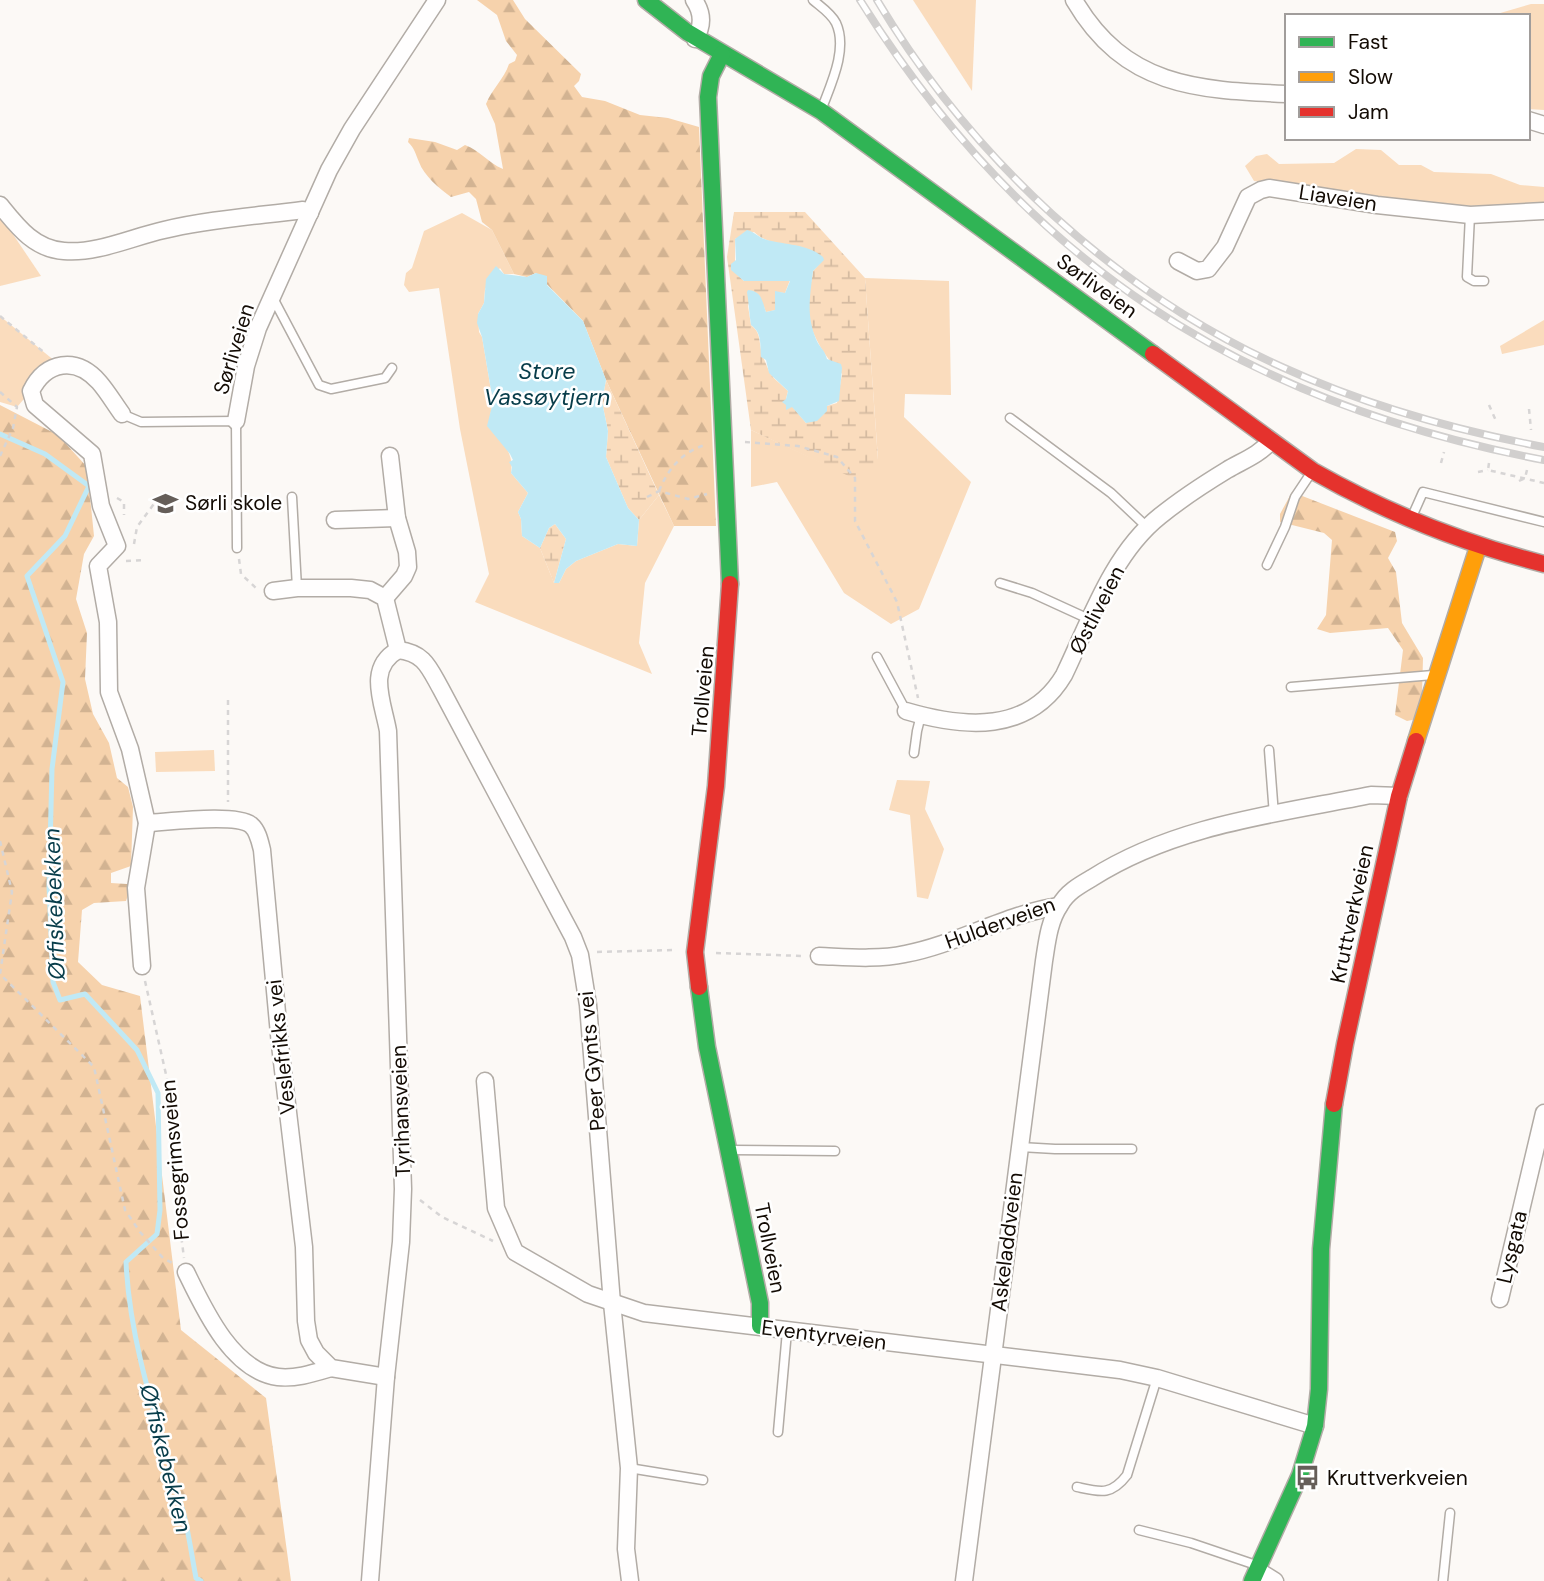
<svg xmlns="http://www.w3.org/2000/svg" width="1544" height="1581" font-family="'DM Sans',sans-serif">
	<style>
		.green { fill: #fadcbd }
		.forest { fill: url(#forest-firs) }
		.wetland { fill: url(#wetland-marsh); fill-rule: evenodd }
		.water { fill: #c0e9f5 }
		.lines { fill: none; stroke-linecap: round; stroke-linejoin: round }
		.stream { stroke: #c0e9f5; stroke-width: 5 }
		.lane-casing { stroke: #b2aca6; stroke-width: 11 }
		.street-casing { stroke: #b2aca6; stroke-width: 19 }
		.fast-casing { stroke: #b2aca6; stroke-width: 19 }
		.slow-casing { stroke: #b2aca6; stroke-width: 19 }
		.jam-casing { stroke: #b2aca6; stroke-width: 19 }
		.path { stroke: #d7d5d5; stroke-width: 2.5; stroke-dasharray: 5 5; stroke-linecap: butt }
		.lane { stroke: #fffefe; stroke-width: 8 }
		.street { stroke: #fffefe; stroke-width: 16 }
		.fast { stroke: #30b455; stroke-width: 16 }
		.slow { stroke: #ff9f0a; stroke-width: 16 }
		.jam { stroke: #e5322d; stroke-width: 16 }
		.rail-casing { stroke: #d1cfce; stroke-width: 8 }
		.rail { stroke: #fff; stroke-width: 5; stroke-dasharray: 16; stroke-linecap: butt }
		.labels { text-anchor: middle; stroke-width: 5; stroke-linejoin: round; paint-order: stroke }
		.street-label { font-size: 21px; fill: #130b04; stroke: #fff }
		.poi-label { font-size: 21px; fill: #130b04; stroke: #fff; text-anchor: start }
		.water-label { font-size: 23px; font-style: italic; fill: #083d4a; stroke: #fff }
	</style>
	<defs>
		<pattern id="forest-firs" width="22" height="20" patternUnits="userSpaceOnUse" patternTransform="scale(1.75)"><rect width="22" height="20" fill="#f6d2ac"/><path d="M5 1l3.5 6h-7zM16 11l3.5 6h-7z" fill="#d2b392"/></pattern>
		<pattern id="wetland-marsh" width="20" height="14" patternUnits="userSpaceOnUse" patternTransform="scale(1.75)"><rect width="20" height="14" fill="#fadcbd"/><path d="M1 5h8M5 5V1M11 12h8M15 12V8" fill="none" stroke="#d5bba1"/></pattern>
	</defs>
	<rect width="100%" height="100%" fill="#fcf9f6"/>
	<!-- green -->
	<g class="green">
		<path d="M913,0h63l-4,91z"/>
		<path d="M1531,4h13v106l-16,-1v-93h-38z"/>
		<path d="M1356,149l25,1 18,15h22l13,7 57,2 29,11 24,2v18l-82,1 -81,-8 -127,-17 -9,-15 11,-10 11,-2 12,10 55,-1z"/>
		<path d="M462,213l30,17 22,44h-10l-4,-6 -15,21 -1,14 -6,11 1,18 3,5 11,65 -5,24c14,17 26,24 23,47l17,20 -10,19 3,7 1,17 18,12 14,35h5l7,-14 10,-8 42,-17 19,2 2,-26 20,-25 15,31 -29,57 -6,60 13,31 -177,-72 14,-28 -29,-145 -21,-141 -30,4 -5,-7 2,-12 6,-5 12,-37z"/>
		<path d="M0,215l41,61 -41,10z"/>
		<path d="M865,278l84,3 2,114 -46,-1 -1,23 67,65 -52,127 -28,15 -47,-31 -67,-111 -26,5v-57l104,48 23,-19z"/>
		<path d="M0,316l56,46 -39,45 -17,-5z"/>
		<path d="M1544,320v25l-42,9 -2,-8z"/>
		<path d="M214,750l1,21 -59,1 -1,-20z"/>
		<path d="M897,780l33,1 -5,28 19,40 -16,50 -11,-2 -7,-82 -21,-5z"/>
	</g>
	<!-- forest -->
	<g class="forest">
		<path d="M477,0h36l12,19 56,55 -2,7 -5,5 8,11 23,4 35,14 28,3 31,9 17,399h-42l-68,-146 -23,-59 -47,-48 -9,4 -13,-3 -22,-44 -10,-8 -6,-23 -7,-7 -18,5c-12,-9 -27,-21 -32,-35 -4,-9 -4,-13 -11,-20l1,-4 26,4 22,8 8,-5c16,6 23,18 38,24l-8,-45 -9,-20c6,-15 18,-25 23,-40l6,-3 2,-6 -11,-14 -9,-26z"/>
		<path d="M0,405l58,30 29,32 7,69 -10,18 -8,45 11,34 -2,46 8,35 16,29 8,35 11,9 5,20 -2,59 -20,7v10l16,1 2,8 -3,9 -32,2 -12,7 -4,52 24,23 38,11 41,334 85,68 25,183h-291z"/>
		<path d="M1292,492l103,40 2,9 -9,17 8,14 6,51 21,35 -1,36 -5,25 -10,2 -12,-6 8,-65 -15,-22 -58,5 -13,-4 9,-14 6,-75 -8,-7 -44,-11v-8z"/>
	</g>
	<!-- wetland -->
	<g class="wetland">
		<path d="M734,212h71l60,66 13,182 -23,19 -104,-49 -24,-173zM754,232c20,19 50,6 69,28l-10,11c-2,14 -7,31 -5,45 5,22 18,43 34,58l-5,29 -10,3 -21,17 -20,-24 2,-8c-6,-6 -17,-14 -19,-20 -2,-5 -8,-18 -8,-21 -2,-11 -1,-18 -10,-25l-3,-19 2,-6 14,7 2,5 10,-2 -1,-18 10,1 5,-13 -46,1 -9,-9v-33z"/>
		<path d="M606,380l53,115 -20,25 -11,-12 -22,-51 2,-26 -6,-29z"/>
		<path d="M555,524l11,15 -12,44 -14,-35 9,-20z"/>
	</g>
	<!-- water -->
	<g class="water">
		<path d="M747,230c8,2 12,8 20,10 19,5 41,4 56,17l1,3 -11,11c-3,25 -7,44 3,68 3,8 9,11 11,20l14,5 1,4 -3,33 -12,5v5l-10,10 -11,2 -14,-16 -6,3v-5l-4,-3 4,-3 2,-8 -19,-18 -3,-13 -5,-3c-1,-13 1,-24 -10,-32 -2,-11 -2,-22 -4,-33l1,-2c14,1 14,11 18,22l9,-2v-19l10,2 5,-12h-46l-13,-11v-6l5,-4 -1,-21z"/>
		<path d="M496,266l8,8 23,3 9,-4 11,3v9l36,36 23,59 -4,22 6,29 -2,26 22,51 11,12 -2,26 -19,-2 -42,17 -10,8 -7,14h-5l12,-44 -11,-15 -6,4 -9,20 -18,-12 -1,-17 -3,-7 10,-19 -17,-20 1,-6 -3,-5 4,-2 -3,-6 -23,-28 6,-24 -11,-65 -5,-14 1,-9 6,-11 2,-24z"/>
	</g>
	<g class="lines">
		<!-- stream -->
		<path class="stream" d="M0,434l45,20 44,32 -24,50 -38,40 36,106 -11,87 -3,117 4,96 7,18 25,-6 52,56 21,43 2,117 -3,24 -31,28c4,87 35,169 58,253 5,20 8,42 12,63l5,3"/>
		<defs>
			<g id="lane">
				<path d="M813,0c8,7 18,13 23,23 12,26 -5,61 -14,85"/>
				<path d="M1470,215l-3,62 7,4h10"/>
				<path d="M273,298l46,87 12,4 54,-11 7,-10"/>
				<path d="M122,414l19,8 95,-1 1,127"/>
				<path d="M1010,418l101,75 36,34"/>
				<path d="M292,497l5,91"/>
				<path d="M1411,519l12,-27 121,30"/>
				<path d="M1267,565l18,-38 10,-30 16,-24"/>
				<path d="M1000,583l32,10 59,27"/>
				<path d="M877,657l29,54"/>
				<path d="M1291,687l142,-12"/>
				<path d="M1269,750l5,65"/>
				<path d="M914,753l3,-22 4,-16"/>
				<path d="M1020,1147l35,2h77"/>
				<path d="M732,1150l103,1"/>
				<path d="M778,1432l9,-101"/>
				<path d="M629,1468l74,12"/>
				<path d="M1077,1487c23,5 34,9 50,-12l30,-97"/>
				<path d="M1139,1530l52,13 65,22"/>
				<path d="M1443,1581l7,-68"/>
			</g>
			<g id="street">
				<path d="M694,0c9,13 9,26 1,39"/>
				<path d="M1074,0c51,87 122,90 213,94"/>
				<path d="M1528,120l16,5"/>
				<path d="M0,205c17,21 34,44 64,46 33,3 68,-14 100,-21 46,-11 93,-14 139,-20l7,3"/>
				<path d="M1178,261l19,10 11,-2 17,-22 23,-50 13,-7 8,-2 108,17 93,10 74,-4"/>
				<path d="M122,414c-8,-11 -15,-23 -23,-32 -23,-26 -53,-21 -68,9l4,14 57,49 9,52 16,40 -19,20 10,56 1,70 21,57 17,74 -11,65 6,78"/>
				<path d="M236,421l10,-55 12,-38 71,-158 23,-41 85,-129"/>
				<path d="M335,520l62,-2"/>
				<path d="M273,591l24,-3h54l19,2 15,8 13,52"/>
				<path d="M385,598l19,-22 4,-9 -1,-15 -10,-34 -7,-62"/>
				<path d="M398,650c27,3 31,18 43,39l132,248 7,18 8,50 24,298 17,165 -3,81 4,32"/>
				<path d="M906,711c58,17 123,23 158,-36 26,-54 48,-121 96,-159 21,-17 44,-32 67,-46 15,-9 32,-15 44,-29"/>
				<path d="M147,823c21,-1 89,-10 104,2 7,6 9,17 11,25l18,195 24,202 2,74 3,19 7,13 15,15 55,9"/>
				<path d="M819,956c27,1 58,4 86,-2 53,-10 100,-40 154,-48"/>
				<path d="M485,1081l11,127 19,44 73,42 56,19 476,57 37,8 158,48"/>
				<path d="M186,1272c18,37 46,99 92,105 18,2 36,-4 53,-9"/>
				<path d="M1500,1299l44,-186"/>
				<path d="M1257,1570l18,11"/>
				<path d="M370,1581l16,-204 15,-135 2,-53 -15,-458c-5,-29 -22,-63 10,-81"/>
				<path d="M964,1581l80,-620c3,-19 5,-40 16,-56 7,-13 20,-20 32,-27 83,-53 184,-64 279,-83l28,1"/>
			</g>
			<g id="fast">
				<path d="M646,0l41,32 134,79 332,243"/>
				<path d="M722,54l-11,22 -3,21 22,487"/>
				<path d="M699,987l8,60 53,256v23"/>
				<path d="M1252,1581l48,-106 15,-49 4,-37 2,-140 13,-145"/>
			</g>
			<path id="slow" d="M1416,741l62,-194"/>
			<g id="jam">
				<path d="M1153,354l160,117c74,42 149,72 231,93"/>
				<path d="M699,987l-4,-35 21,-166 14,-202"/>
				<path d="M1334,1104l11,-60 54,-248 17,-55"/>
			</g>
		</defs>
		<!-- lane casing -->
		<use href="#lane" class="lane-casing"/>
		<!-- street casing -->
		<use href="#street" class="street-casing"/>
		<!-- fast casing -->
		<use href="#fast" class="fast-casing"/>
		<!-- slow casing -->
		<use href="#slow" class="slow-casing"/>
		<!-- jam casing -->
		<use href="#jam" class="jam-casing"/>
		<!-- path -->
		<g class="path">
			<path d="M0,316l46,38"/>
			<path d="M0,392l17,15 -4,21 -13,28"/>
			<path d="M1489,405l8,18"/>
			<path d="M1529,409l2,21"/>
			<path d="M745,442l53,4 39,11 18,21v43l42,81 21,96"/>
			<path d="M1441,463l3,-11"/>
			<path d="M1489,463l-1,7 56,13"/>
			<path d="M1478,472l10,-2"/>
			<path d="M1519,481l6,-3 2,-8"/>
			<path d="M659,491c9,-22 23,-39 46,-46"/>
			<path d="M647,497l12,-6 29,8 19,-5"/>
			<path d="M117,498l7,4v13"/>
			<path d="M134,544l3,-17 19,-26"/>
			<path d="M239,559l2,15 15,14"/>
			<path d="M126,561l18,-1"/>
			<path d="M228,700v102"/>
			<path d="M0,841l12,51 -12,82 94,93 31,143 15,22 23,26 11,6"/>
			<path d="M597,952l77,-2"/>
			<path d="M716,953l88,3"/>
			<path d="M145,981l29,129 6,117 4,31"/>
			<path d="M420,1200l22,17 51,24"/>
		</g>
		<!-- lane -->
		<use href="#lane" class="lane"/>
		<!-- street -->
		<use href="#street" class="street"/>
		<!-- fast -->
		<use href="#fast" class="fast"/>
		<!-- slow -->
		<use href="#slow" class="slow"/>
		<!-- jam -->
		<use href="#jam" class="jam"/>
		<defs>
			<g id="rail">
				<path d="M860,0c164,262 382,403 684,460"/>
				<path d="M877,0c93,156 238,292 405,367 83,38 172,63 262,80"/>
			</g>
		</defs>
		<!-- rail casing -->
		<use href="#rail" class="rail-casing"/>
		<!-- rail -->
		<use href="#rail" class="rail"/>
	</g>
	<!-- icons -->
	<defs>
		<symbol id="school-bare" viewBox="-9 -9 18 18"><path d="M0-5L7-2L0 1L-7-2ZM-4 1L0 2.5L4 1V4Q0 6-4 4Z" fill="#655e59" stroke="#fff" stroke-width="2.5" paint-order="stroke"/></symbol>
		<symbol id="bus-bare" viewBox="-9 -9 18 18"><path d="M-5-6H5V4H4V6H2V4H-2V6H-4V4H-5ZM-3.5-4V0h7V-4ZM-3.5 1.2v1.5H-2V1.2ZM2 1.2v1.5H3.5V1.2Z" fill="#655e59" stroke="#fff" stroke-width="2.5" paint-order="stroke"/></symbol>
	</defs>
	<g fill-rule="evenodd">
		<use href="#school-bare" x="148" y="486" width="35" height="35"/>
		<use href="#bus-bare" x="1290" y="1460" width="35" height="35"/>
	</g>
	<g class="labels">
		<!-- street labels -->
		<g class="street-label">
			<text transform="translate(1338 198) rotate(9)" y="7">Liaveien</text>
			<text transform="translate(1097 286) rotate(36)" y="7">Sørliveien</text>
			<text transform="translate(234 349) rotate(-73)" y="7">Sørliveien</text>
			<text transform="translate(1097 610) rotate(-63)" y="7">Østliveien</text>
			<text transform="translate(703 691) rotate(-85)" y="7">Trollveien</text>
			<text transform="translate(1352 914) rotate(-78)" y="7">Kruttverkveien</text>
			<text transform="translate(1000 923) rotate(-20)" y="7">Hulderveien</text>
			<text transform="translate(281 1047) rotate(-96)" y="7">Veslefrikks vei</text>
			<text transform="translate(592 1061) rotate(-95)" y="7">Peer Gynts vei</text>
			<text transform="translate(401 1111) rotate(-92)" y="7">Tyrihansveien</text>
			<text transform="translate(175 1160) rotate(-95)" y="7">Fossegrimsveien</text>
			<text transform="translate(1007 1242) rotate(-83)" y="7">Askeladdveien</text>
			<text transform="translate(1512 1247) rotate(-77)" y="7">Lysgata</text>
			<text transform="translate(770 1248) rotate(79)" y="7">Trollveien</text>
			<text transform="translate(824 1335) rotate(7)" y="7">Eventyrveien</text>
		</g>
		<!-- poi labels -->
		<g class="poi-label">
			<text x="185" y="510">Sørli skole</text>
			<text x="1327" y="1485">Kruttverkveien</text>
		</g>
		<!-- water labels -->
		<g class="water-label">
			<text x="547" y="379">Store<tspan x="547" dy="26">Vassøytjern</tspan></text>
			<text transform="translate(54 904) rotate(-92)" y="8">Ørfiskebekken</text>
			<text transform="translate(166 1458) rotate(76)" y="8">Ørfiskebekken</text>
		</g>
	</g>
	<!-- legend -->
	<rect x="1285" y="14" width="245" height="126" fill="#ffffff" stroke="#a19d9b" stroke-width="2"/>
	<rect x="1299" y="37" width="35" height="10" fill="#30b455" stroke="#a19d9b" stroke-width="2"/>
	<text x="1348" y="49" font-size="21" fill="#130b04">Fast</text>
	<rect x="1299" y="72" width="35" height="10" fill="#ff9f0a" stroke="#a19d9b" stroke-width="2"/>
	<text x="1348" y="84" font-size="21" fill="#130b04">Slow</text>
	<rect x="1299" y="107" width="35" height="10" fill="#e5322d" stroke="#a19d9b" stroke-width="2"/>
	<text x="1348" y="119" font-size="21" fill="#130b04">Jam</text>
</svg>
